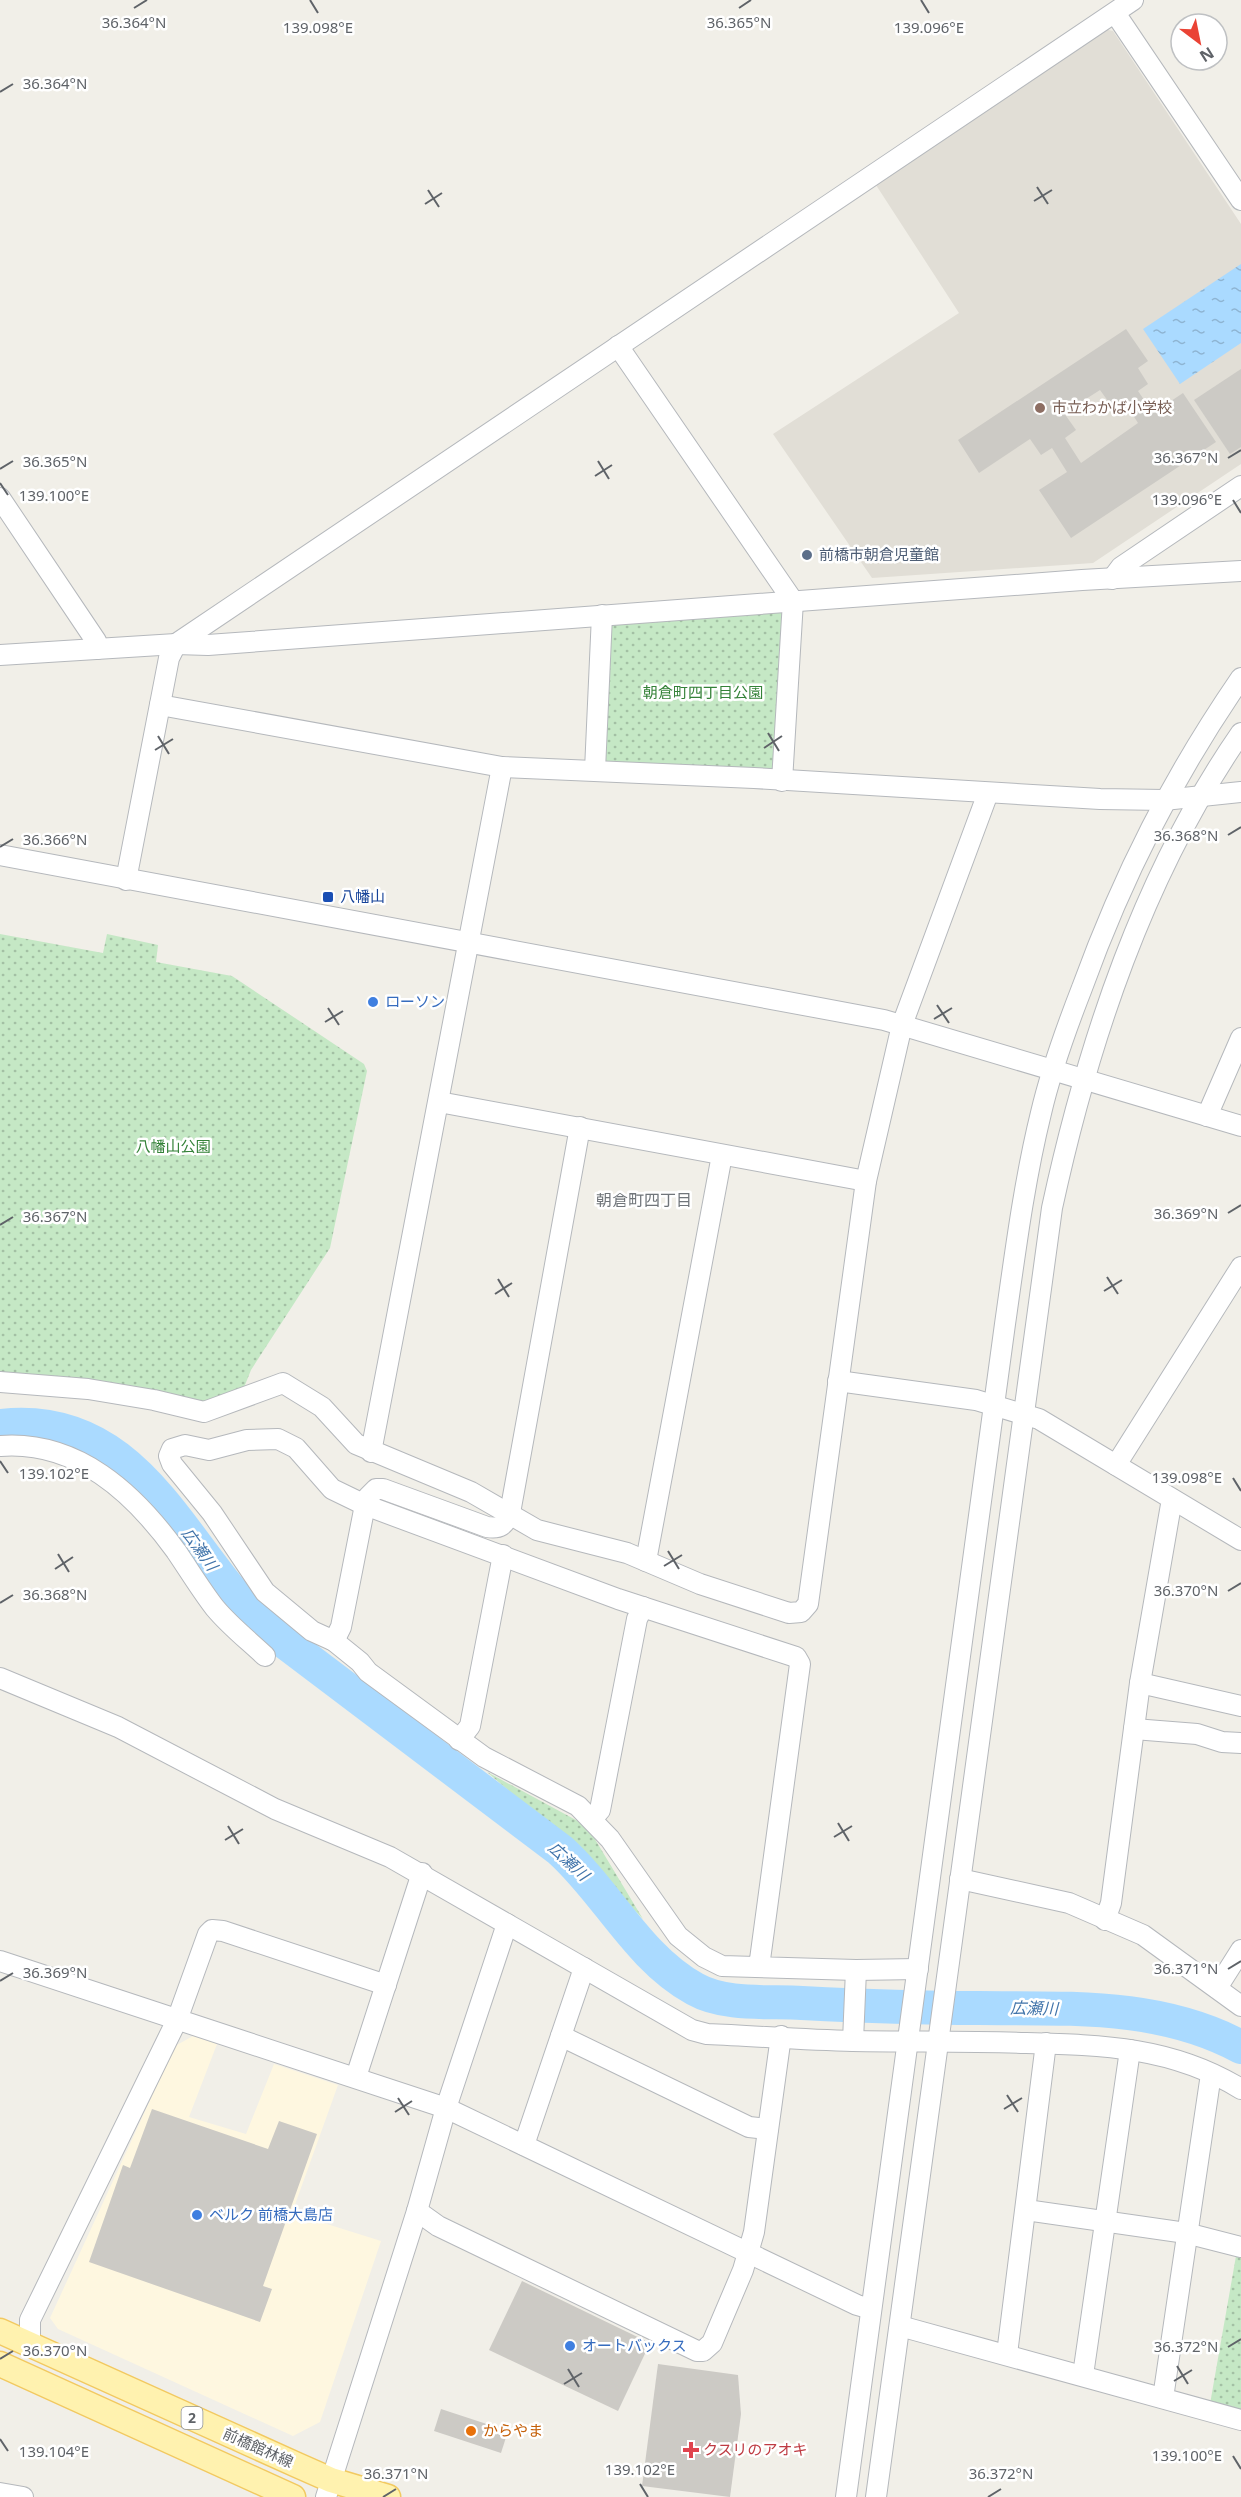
<svg xmlns="http://www.w3.org/2000/svg" width="1241" height="2497" font-family="'Noto Sans','Noto Sans JP',sans-serif">
	<style>
		.commercial { fill: #fef7e0 }
		.education { fill: #e1ded6 }
		.park { fill: url(#park-dots) }
		.water { fill: url(#water-ripples) }
		.lines { fill: none; stroke-linecap: round; stroke-linejoin: round }
		.river { stroke: #aadaff; stroke-width: 34 }
		.building { fill: #cccac5; fill-rule: evenodd }
		.minor-casing { stroke: #b5b8bc; stroke-width: 22 }
		.major-casing { stroke: #f2c960; stroke-width: 27 }
		.minor { stroke: #fff; stroke-width: 20 }
		.major { stroke: #fff2af; stroke-width: 24 }
		.ticks { fill: none; stroke: #5f6368; stroke-width: 2 }
		.education-dot { fill: #8d6e63; stroke: #fff; stroke-width: 2 }
		.service-dot { fill: #5c6f8a; stroke: #fff; stroke-width: 2 }
		.transit-dot { fill: #1a4fb4; stroke: #fff; stroke-width: 2 }
		.shop-dot { fill: #3f7fe0; stroke: #fff; stroke-width: 2 }
		.food-dot { fill: #e8710a; stroke: #fff; stroke-width: 2 }
		.health-dot { fill: #e0444e; stroke: #fff; stroke-width: 2 }
		.labels { text-anchor: middle; stroke-width: 5; stroke-linejoin: round; paint-order: stroke }
		.shield { fill: #fff; stroke: #8f9295; stroke-width: 1.5 }
		.shield-label { font-size: 14px; font-weight: bold; fill: #5f6368 }
		.education-label { font-size: 15px; fill: #785e54; stroke: #fff; text-anchor: start }
		.service-label { font-size: 15px; fill: #4e5e75; stroke: #fff; text-anchor: start }
		.park-label { font-size: 15px; fill: #348238; stroke: #fff }
		.transit-label { font-size: 15px; fill: #164399; stroke: #fff; text-anchor: start }
		.shop-label { font-size: 15px; fill: #366cbe; stroke: #fff; text-anchor: start }
		.food-label { font-size: 15px; fill: #c56008; stroke: #fff; text-anchor: start }
		.street-label { font-size: 15px; fill: #5f6368; stroke: #fff }
		.health-label { font-size: 15px; fill: #be3a42; stroke: #fff; text-anchor: start }
		.neighbourhood-label { font-size: 16px; fill: #70757a; stroke: #fff }
		.water-label { font-size: 16px; font-style: italic; fill: #4174aa; stroke: #fff }
		.ticks-label { font-size: 15px; text-anchor: middle; fill: #5f6368; stroke: #fff; stroke-width: 5; stroke-linejoin: round; paint-order: stroke }
	</style>
	<defs>
		<pattern id="park-dots" width="8" height="8" patternUnits="userSpaceOnUse" patternTransform="scale(1.5)"><rect width="8" height="8" fill="#c5e8c5"/><path d="M2 2h.1M6 6h.1" fill="none" stroke="#a3c0a4" stroke-width="1.8" stroke-linecap="round"/></pattern>
		<pattern id="water-ripples" width="26" height="14" patternUnits="userSpaceOnUse" patternTransform="scale(1.5)"><rect width="26" height="14" fill="#aadaff"/><path d="M2 4q2-2 4 0t4 0M15 11q2-2 4 0t4 0" fill="none" stroke="#8eb4d2"/></pattern>
	</defs>
	<rect width="100%" height="100%" fill="#f1efe8"/>
	<!-- commercial -->
	<path class="commercial" d="M193,2036l24,8 -28,73 57,17 28,-70 64,21 -46,128 89,28 -61,181 -27,14 -235,-107 -8,-11 125,-272z"/>
	<!-- education -->
	<path class="education" d="M1104,29l9,2 128,193v240l-148,99 -221,15 -99,-144 186,-121 -83,-128z"/>
	<!-- park -->
	<g class="park">
		<path d="M786,609l-8,166 -176,-11 7,-143z"/>
		<path d="M0,934l103,19 4,-19 51,11 -2,17 76,14 132,88 3,7 -37,177 -79,122 -8,20 -38,15 -205,-27z"/>
		<path d="M487,1772l100,54 56,93 -80,-82z"/>
		<path d="M1236,2256l5,2v154l-31,-8z"/>
	</g>
	<!-- water -->
	<path class="water" d="M1241,264v79l-61,41 -37,-55z"/>
	<g class="lines">
		<!-- river -->
		<path class="river" d="M0,1426c138,-16 180,120 261,198l299,226c47,42 78,108 135,139 30,17 74,12 107,14 59,3 118,5 177,5 90,1 180,-5 262,39"/>
	</g>
	<!-- building -->
	<g class="building">
		<path d="M1126,329l22,32 -10,7 10,16 -10,7 15,22 30,-20 33,49 -145,96 -32,-48 28,-18 -15,-24 -11,7 -11,-16 -51,34 -21,-33zM1100,390l13,18 11,-7 14,22 -57,40 -16,-25 11,-8 -12,-17z"/>
		<path d="M1241,369v78l-11,7 -36,-54z"/>
		<path d="M152,2109l116,40 11,-28 38,13 -54,152 9,3 -12,33 -171,-60 34,-97 7,3z"/>
		<path d="M522,2281l128,62 -32,68 -129,-61z"/>
		<path d="M658,2364l80,11 3,39 -11,83 -88,-11z"/>
		<path d="M441,2409l67,22 -7,22 -67,-22z"/>
	</g>
	<g class="lines">
		<defs>
			<g id="minor">
				<path d="M1115,13l126,187"/>
				<path d="M618,346l175,255 -11,180"/>
				<path d="M0,498l96,143 1,8"/>
				<path d="M1112,579l9,-12 120,-81"/>
				<path d="M0,655l176,-11 32,1 874,-65 159,-9"/>
				<path d="M160,705l342,62 252,11 346,21 64,1 77,-8"/>
				<path d="M595,770l7,-155"/>
				<path d="M0,855l884,165 357,106"/>
				<path d="M126,880l43,-222 7,-14 957,-644"/>
				<path d="M439,1102l427,79"/>
				<path d="M1207,1116l34,-78"/>
				<path d="M838,1381l138,19 63,19 202,121"/>
				<path d="M0,1382l88,7 66,11 50,12 79,-29 39,24 34,37 115,48 66,38 90,23 73,31 89,29 12,-1 7,-8 58,-423 36,-156 86,-232"/>
				<path d="M0,1446c77,-6 134,47 176,105 13,19 25,39 39,57 15,18 33,32 50,48"/>
				<path d="M371,1452l131,-685"/>
				<path d="M1116,1465l125,-198"/>
				<path d="M646,1561l76,-406"/>
				<path d="M334,1641l7,-14 24,-122 3,-8 8,-8h7l104,38c13,2 17,-1 23,-14l70,-386"/>
				<path d="M0,1678l118,49 157,82 115,48 302,173 15,4c49,2 97,6 146,7 58,1 115,0 173,2 77,2 147,4 215,46"/>
				<path d="M1140,1683l101,23"/>
				<path d="M1134,1729l63,5 25,8 19,1"/>
				<path d="M459,1740l11,-14 33,-171"/>
				<path d="M592,1819l8,-9 37,-191 6,-12"/>
				<path d="M960,1879l109,24 74,32 98,71"/>
				<path d="M1105,1920l6,-17 29,-220 32,-184"/>
				<path d="M0,1961l446,147 411,197 14,4"/>
				<path d="M759,1967l41,-303 -4,-7 -178,-58 -253,-94 -33,-16 -36,-41 -18,-9 -31,1 -38,10 -24,-5 -13,4 -3,7 3,8 40,49 53,79 47,39 22,10 26,21 8,10 116,85 94,49 32,33 68,97 26,21 18,9 134,4 62,-1"/>
				<path d="M1217,1988l24,-38"/>
				<path d="M561,2036l188,91 19,2"/>
				<path d="M853,2041l3,-71"/>
				<path d="M356,2077l66,-204"/>
				<path d="M524,2145l60,-177"/>
				<path d="M1026,2210l160,23 55,14"/>
				<path d="M417,2211l21,15 259,125h6l9,-8 31,-73 11,-38 27,-196"/>
				<path d="M900,2326l341,94"/>
				<path d="M30,2345v-25l147,-300 31,-86 4,-4 11,1 163,54"/>
				<path d="M1007,2354l39,-311"/>
				<path d="M1083,2375l47,-325"/>
				<path d="M1163,2398l48,-324"/>
				<path d="M0,2493l23,4"/>
				<path d="M326,2497l91,-286 29,-103 61,-184"/>
				<path d="M846,2497l159,-1173c10,-70 19,-142 36,-211 10,-43 25,-84 41,-125 41,-113 91,-211 159,-310"/>
				<path d="M876,2497l176,-1289c36,-166 92,-335 189,-475"/>
			</g>
			<g id="major">
				<path d="M0,2331l297,134 34,15 57,17"/>
				<path d="M0,2364l293,133"/>
			</g>
		</defs>
		<!-- minor casing -->
		<use href="#minor" class="minor-casing"/>
		<!-- major casing -->
		<use href="#major" class="major-casing"/>
		<!-- minor -->
		<use href="#minor" class="minor"/>
		<!-- major -->
		<use href="#major" class="major"/>
	</g>
	<!-- ticks -->
	<path class="ticks" d="M310,0l8,13M921,0l8,13M134,8l13,-8M739,8l12,-8M0,92l13,-8M1037,187l11,17M428,190l11,17M1034,201l18,-11M425,204l17,-11M1228,458l13,-8M598,461l11,18M0,469l13,-8M595,476l17,-11M0,483l8,12M1233,500l8,13M768,733l11,18M158,736l11,18M764,748l18,-12M155,750l18,-11M1228,835l13,-8M0,847l13,-8M937,1005l12,18M328,1008l11,17M934,1019l18,-11M325,1022l18,-11M1228,1213l13,-8M0,1225l13,-8M1107,1277l11,17M498,1279l11,18M1104,1291l18,-11M495,1294l17,-11M0,1461l8,12M1233,1478l8,13M668,1551l11,18M58,1554l11,18M664,1566l18,-11M55,1569l18,-12M1228,1591l13,-8M0,1603l13,-8M838,1823l11,18M228,1826l11,18M834,1837l18,-11M225,1840l18,-11M1228,1969l13,-8M0,1981l13,-8M1007,2095l11,17M398,2098l11,17M1004,2109l18,-11M395,2112l17,-11M1228,2347l13,-8M0,2359l13,-8M1177,2366l11,18M568,2369l11,18M1174,2381l18,-11M564,2384l18,-11M0,2439l8,12M1233,2456l8,13M640,2484l8,13M383,2497l13,-8M988,2497l13,-8"/>
	<!-- markers -->
	<circle class="education-dot" cx="1040" cy="408" r="6"/>
	<circle class="service-dot" cx="807" cy="555" r="6"/>
	<rect class="transit-dot" x="322" y="891" width="12" height="12" rx="3"/>
	<g class="shop-dot">
		<circle cx="373" cy="1002" r="6"/>
		<circle cx="197" cy="2215" r="6"/>
		<circle cx="570" cy="2346" r="6"/>
	</g>
	<circle class="food-dot" cx="471" cy="2431" r="6"/>
	<path class="health-dot" d="M688 2441h6v6h6v6h-6v6h-6v-6h-6v-6h6z"/>
	<g class="labels">
		<!-- shield labels -->
		<rect class="shield" x="181.5" y="2407" width="21" height="22" rx="4.5"/>
		<g class="shield-label">
			<text x="192" y="2423">2</text>
		</g>
		<!-- education labels -->
		<g class="education-label">
			<text x="1052" y="413">市立わかば小学校</text>
		</g>
		<!-- service labels -->
		<g class="service-label">
			<text x="819" y="560">前橋市朝倉児童館</text>
		</g>
		<!-- park labels -->
		<g class="park-label">
			<text x="703" y="698">朝倉町四丁目公園</text>
			<text x="173" y="1152">八幡山公園</text>
		</g>
		<!-- transit labels -->
		<g class="transit-label">
			<text x="340" y="902">八幡山</text>
		</g>
		<!-- shop labels -->
		<g class="shop-label">
			<text x="385" y="1007">ローソン</text>
			<text x="209" y="2220">ベルク 前橋大島店</text>
			<text x="582" y="2351">オートバックス</text>
		</g>
		<!-- food labels -->
		<g class="food-label">
			<text x="483" y="2436">からやま</text>
		</g>
		<!-- street labels -->
		<g class="street-label">
			<text transform="translate(258 2448) rotate(24)" y="5">前橋館林線</text>
		</g>
		<!-- health labels -->
		<g class="health-label">
			<text x="703" y="2455">クスリのアオキ</text>
		</g>
		<!-- neighbourhood labels -->
		<g class="neighbourhood-label">
			<text x="644" y="1206">朝倉町四丁目</text>
		</g>
		<!-- water labels -->
		<g class="water-label">
			<text transform="translate(200 1549) rotate(54)" y="6">広瀬川</text>
			<text transform="translate(569 1861) rotate(43)" y="6">広瀬川</text>
			<text transform="translate(1034 2008) rotate(1)" y="6">広瀬川</text>
		</g>
	</g>
	<g class="ticks-label">
		<text x="134" y="28">36.364°N</text>
		<text x="739" y="28">36.365°N</text>
		<text x="318" y="33">139.098°E</text>
		<text x="929" y="33">139.096°E</text>
		<text x="55" y="89">36.364°N</text>
		<text x="1186" y="463">36.367°N</text>
		<text x="55" y="467">36.365°N</text>
		<text x="54" y="501">139.100°E</text>
		<text x="1187" y="505">139.096°E</text>
		<text x="1186" y="841">36.368°N</text>
		<text x="55" y="845">36.366°N</text>
		<text x="1186" y="1219">36.369°N</text>
		<text x="55" y="1222">36.367°N</text>
		<text x="54" y="1479">139.102°E</text>
		<text x="1187" y="1483">139.098°E</text>
		<text x="1186" y="1596">36.370°N</text>
		<text x="55" y="1600">36.368°N</text>
		<text x="1186" y="1974">36.371°N</text>
		<text x="55" y="1978">36.369°N</text>
		<text x="1186" y="2352">36.372°N</text>
		<text x="55" y="2356">36.370°N</text>
		<text x="54" y="2457">139.104°E</text>
		<text x="1187" y="2461">139.100°E</text>
		<text x="640" y="2475">139.102°E</text>
		<text x="396" y="2479">36.371°N</text>
		<text x="1001" y="2479">36.372°N</text>
	</g>
	<!-- north arrow -->
	<g transform="translate(1199 42) rotate(148)"><circle r="28" fill="#ffffff" stroke="#bfc1c3" stroke-width="1.5"/>
	<path d="M0-4.5L10 22L0 15L-10 22Z" fill="#ea4335"/>
	<text y="-9" font-size="16" font-weight="bold" text-anchor="middle" fill="#5f6368">N</text>
	</g>
</svg>
